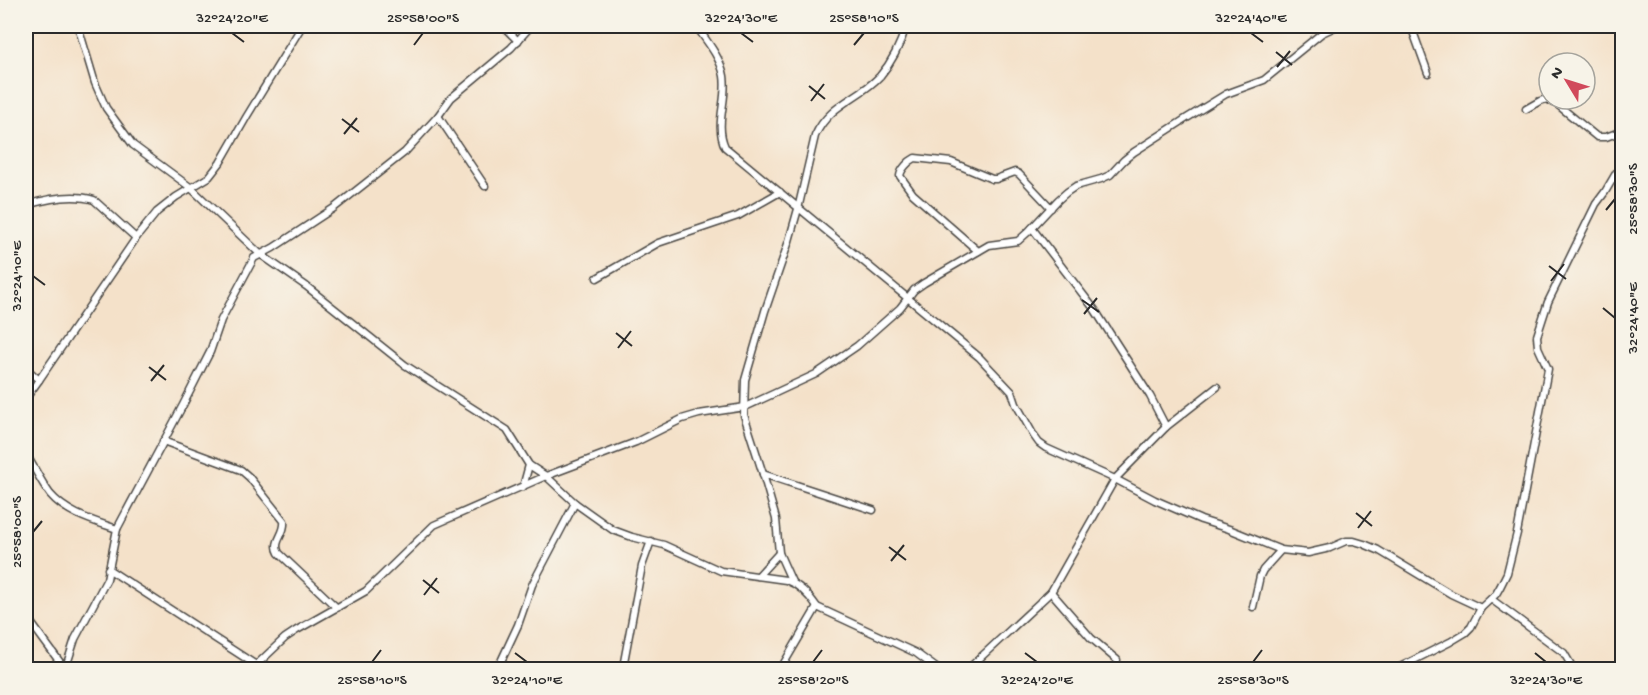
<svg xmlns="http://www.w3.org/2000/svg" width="1648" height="695" font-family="'Gochi Hand',sans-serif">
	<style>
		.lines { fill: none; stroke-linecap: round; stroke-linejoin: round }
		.street-casing { stroke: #494643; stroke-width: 9 }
		.street { stroke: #fff; stroke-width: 6 }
		.ticks { fill: none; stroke: #2b2b2b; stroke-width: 2 }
		.neatline { fill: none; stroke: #2b2b2b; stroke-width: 2 }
		.ticks-label { font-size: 15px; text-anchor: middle; fill: #2b2b2b }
	</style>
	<rect width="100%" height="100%" fill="#f7f3e8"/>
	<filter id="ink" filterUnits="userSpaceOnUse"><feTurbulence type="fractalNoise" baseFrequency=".0167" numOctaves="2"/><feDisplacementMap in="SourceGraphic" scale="12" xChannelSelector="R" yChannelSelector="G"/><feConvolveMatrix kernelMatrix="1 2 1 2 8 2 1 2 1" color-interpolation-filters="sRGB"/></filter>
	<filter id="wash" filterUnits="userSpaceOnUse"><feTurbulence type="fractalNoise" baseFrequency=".008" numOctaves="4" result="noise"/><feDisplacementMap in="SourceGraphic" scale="24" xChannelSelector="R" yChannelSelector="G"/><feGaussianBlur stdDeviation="1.35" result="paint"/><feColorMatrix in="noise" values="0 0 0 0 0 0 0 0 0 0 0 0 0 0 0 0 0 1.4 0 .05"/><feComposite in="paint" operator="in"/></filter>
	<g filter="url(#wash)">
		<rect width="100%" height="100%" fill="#f4e1c9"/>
	</g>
	<g filter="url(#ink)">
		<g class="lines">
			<defs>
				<g id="street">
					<path d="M78,26l17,57 11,25 27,37 57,42 70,67 46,32 99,79 102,65 22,35 17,11 29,27 38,27 19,7 32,8 57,26 65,9c14,5 23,15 31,27l99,46 23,17"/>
					<path d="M503,26l15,15"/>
					<path d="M696,26c10,14 25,32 28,50 4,24 -10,47 1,71l254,210 33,35 4,12 18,32 5,7 7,5 69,31 40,21 46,20 28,9 52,21 27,3 22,-5 16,-7h8l10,3 14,6 73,44 30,14"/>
					<path d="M1411,26l17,47"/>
					<path d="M1526,109l14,-8 7,-2 11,6 39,32h9l16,-6"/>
					<path d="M438,116l47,70"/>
					<path d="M26,205c20,-6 47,-12 68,-5l42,38"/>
					<path d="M1032,228l63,82 55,86 16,31"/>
					<path d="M978,251l-65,-57 -13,-18c1,-7 9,-15 15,-18l36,4 41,17h4l19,-7 4,2 32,34"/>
					<path d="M597,278l61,-35 80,-27 42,-24"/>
					<path d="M26,368l13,12"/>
					<path d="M26,398l13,-18 97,-142 21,-26 19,-15 33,-20 11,-14 27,-47 55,-90"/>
					<path d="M163,441l78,29 8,7 35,44c2,13 -12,20 -5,32l58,55"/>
					<path d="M26,454c8,13 15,28 24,40 17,20 44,27 67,35"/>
					<path d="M763,474l110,36"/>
					<path d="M523,487l6,-22"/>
					<path d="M108,569l148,96"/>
					<path d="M758,576l21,-23"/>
					<path d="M792,582l-13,-29 -3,-34 -13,-45 -19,-59 1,-35 20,-69 24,-70 9,-32 17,-73c14,-32 44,-37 65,-60 12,-14 21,-33 26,-50"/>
					<path d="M1051,592l40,46 26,22"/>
					<path d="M1491,599l73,54 10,17"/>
					<path d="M1253,607l7,-31 3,-6 18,-20"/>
					<path d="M26,616l39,53"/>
					<path d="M623,667l19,-101 9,-25"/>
					<path d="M65,670l10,-31 32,-60 10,-50 66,-124 27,-53 11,-32 33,-62 19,-10 61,-40 71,-56 33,-36 13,-18 60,-50 20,-22"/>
					<path d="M251,670l34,-32 12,-8 69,-39 68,-66 112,-49 90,-34 46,-23 17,-5 46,-7 71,-33 41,-28 43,-38 14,-18 10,-7 65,-38 29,-4 10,-9 30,-32 9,-8 9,-6 25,-7 9,-4 14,-15 10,-8 53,-34 39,-24 38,-14 58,-47 15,-7"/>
					<path d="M497,670l21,-45 14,-40 43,-82"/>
					<path d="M780,670l37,-63"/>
					<path d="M967,670l84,-78 64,-113 51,-52 51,-40"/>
					<path d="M1394,670l56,-28 15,-9 6,-6 10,-19 15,-14 4,-7 7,-14 10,-40 31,-164 -10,-22 -1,-11 11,-34 48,-98 9,-12 17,-29"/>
				</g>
			</defs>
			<!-- street casing -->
			<use href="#street" class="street-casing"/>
			<!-- street -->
			<use href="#street" class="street"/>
		</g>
	</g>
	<!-- ticks -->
	<path class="ticks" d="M232,33l12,9M741,33l12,9M1251,33l12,9M414,45l9,-12M854,45l10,-12M1276,52l16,13M1277,67l13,-16M809,86l16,13M811,101l13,-17M342,119l17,13M344,134l13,-16M1606,210l9,-11M1549,266l17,13M33,276l12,9M1551,281l13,-17M1082,300l17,12M1603,308l12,10M1084,314l13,-16M616,333l16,13M618,348l13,-17M149,367l17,13M151,381l13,-16M1356,513l16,13M1358,528l13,-17M33,532l9,-11M889,547l17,13M891,561l13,-16M423,580l16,13M424,595l13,-17M515,653l12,9M1025,653l12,9M1535,653l11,9M372,662l9,-12M813,662l9,-12M1253,662l9,-12"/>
	<!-- margin -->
	<rect width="1648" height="695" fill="none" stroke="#f7f3e8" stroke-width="66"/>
	<!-- north arrow -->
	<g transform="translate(1567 81) rotate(308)"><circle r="28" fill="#f7f3e8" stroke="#a5a39c" stroke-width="1.5"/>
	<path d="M0-4.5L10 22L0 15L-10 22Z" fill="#d1495b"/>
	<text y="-9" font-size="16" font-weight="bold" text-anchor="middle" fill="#2b2b2b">N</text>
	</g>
	<rect x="33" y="33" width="1582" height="629" class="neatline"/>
	<g class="ticks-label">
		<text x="232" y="22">32°24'20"E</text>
		<text x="423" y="22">25°58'00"S</text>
		<text x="741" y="22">32°24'30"E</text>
		<text x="864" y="22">25°58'10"S</text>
		<text x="1251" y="22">32°24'40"E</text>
		<text transform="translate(1632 199) rotate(-90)" y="5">25°58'30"S</text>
		<text transform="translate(16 276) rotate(-90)" y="5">32°24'10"E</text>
		<text transform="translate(1632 318) rotate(-90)" y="5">32°24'40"E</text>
		<text transform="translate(16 532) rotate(-90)" y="5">25°58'00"S</text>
		<text x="372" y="684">25°58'10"S</text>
		<text x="527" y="684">32°24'10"E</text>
		<text x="813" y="684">25°58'20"S</text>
		<text x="1037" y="684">32°24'20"E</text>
		<text x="1253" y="684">25°58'30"S</text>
		<text x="1546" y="684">32°24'30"E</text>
	</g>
</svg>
